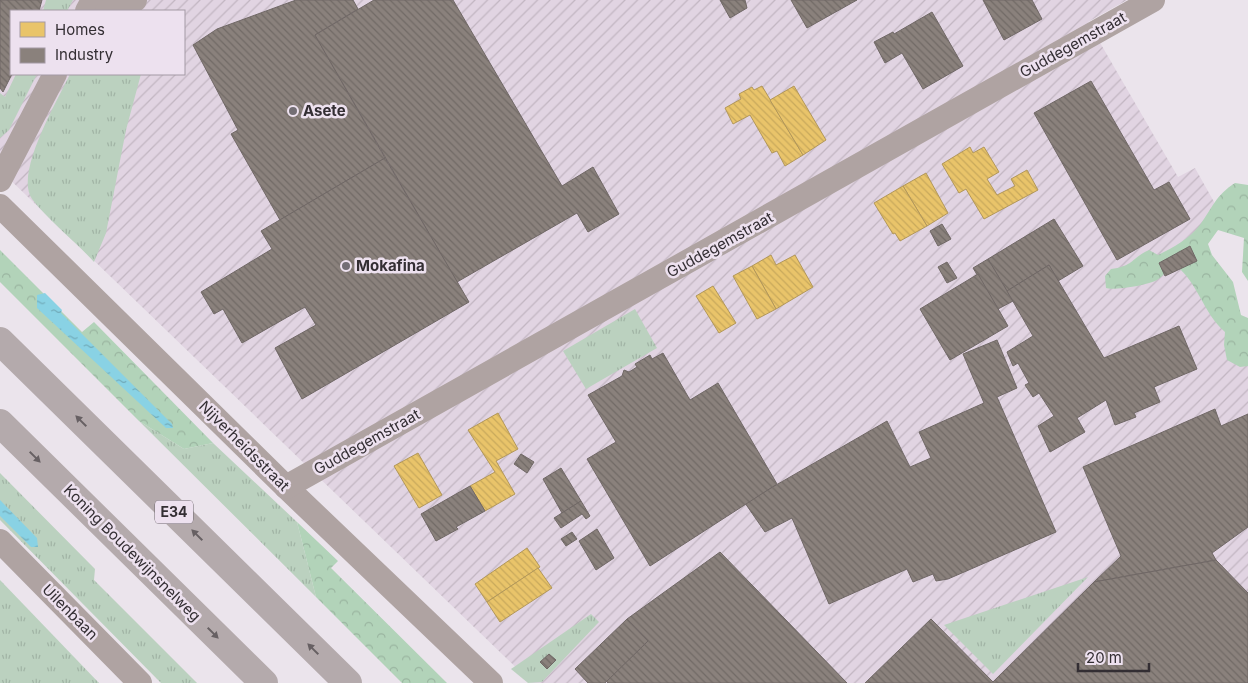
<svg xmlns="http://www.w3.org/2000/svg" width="1248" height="683" font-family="Inter,sans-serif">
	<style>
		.industrial { fill: url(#industrial-furrows); fill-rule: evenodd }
		.grass { fill: url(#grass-tufts) }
		.forest { fill: url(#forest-crowns) }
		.water { fill: url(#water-ripples) }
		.homes { fill: url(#homes-back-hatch); stroke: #b2975a }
		.industry { fill: url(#industry-back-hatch); stroke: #706866 }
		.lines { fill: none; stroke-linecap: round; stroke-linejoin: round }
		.minor { stroke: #afa3a2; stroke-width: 24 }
		.highway { stroke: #b4aaac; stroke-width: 28 }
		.oneway { fill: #676063 }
		.poi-dot { fill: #736e74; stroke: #ede1ef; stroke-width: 2 }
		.labels { text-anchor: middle; stroke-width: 5; stroke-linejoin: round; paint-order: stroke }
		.shield { fill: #ede1ef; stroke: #6b646b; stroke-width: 1 }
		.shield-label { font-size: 14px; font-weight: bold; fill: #332e33 }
		.street-label { font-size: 15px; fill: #332e33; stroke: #ede1ef }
		.poi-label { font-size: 15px; font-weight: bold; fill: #332e33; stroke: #ede1ef; text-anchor: start }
	</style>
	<defs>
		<pattern id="industrial-furrows" width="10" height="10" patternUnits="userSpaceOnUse" patternTransform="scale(1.25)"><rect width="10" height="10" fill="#e1d4e2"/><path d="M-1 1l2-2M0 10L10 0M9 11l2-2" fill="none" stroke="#c2b6c2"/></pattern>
		<pattern id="grass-tufts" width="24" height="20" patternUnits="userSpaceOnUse" patternTransform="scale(1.25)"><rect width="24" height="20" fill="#bbd1bf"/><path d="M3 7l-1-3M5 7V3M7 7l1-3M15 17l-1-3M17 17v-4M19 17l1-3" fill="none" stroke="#a1b4a5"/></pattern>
		<pattern id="forest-crowns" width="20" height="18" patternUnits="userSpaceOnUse" patternTransform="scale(1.25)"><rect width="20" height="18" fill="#b2d3b9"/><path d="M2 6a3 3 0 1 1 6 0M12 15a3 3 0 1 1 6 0" fill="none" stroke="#9ab5a0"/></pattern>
		<pattern id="water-ripples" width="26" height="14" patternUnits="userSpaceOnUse" patternTransform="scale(1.25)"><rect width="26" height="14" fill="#89d2e4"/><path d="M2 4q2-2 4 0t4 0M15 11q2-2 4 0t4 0" fill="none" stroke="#71abb9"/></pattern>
		<pattern id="homes-back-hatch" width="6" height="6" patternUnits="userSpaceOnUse" patternTransform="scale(1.25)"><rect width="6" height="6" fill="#e9c46a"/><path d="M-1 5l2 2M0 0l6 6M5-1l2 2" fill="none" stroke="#c8a95c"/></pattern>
		<pattern id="industry-back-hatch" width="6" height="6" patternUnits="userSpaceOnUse" patternTransform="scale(1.25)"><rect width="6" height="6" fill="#8a817c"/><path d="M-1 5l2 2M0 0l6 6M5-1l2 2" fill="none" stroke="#716a66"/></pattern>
	</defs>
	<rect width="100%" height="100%" fill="#ebe4ec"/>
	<!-- industrial -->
	<path class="industrial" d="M0,0h1127l-39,22 90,155 17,-9 32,57 -29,17 50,113v328h-716l-532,-513zM11,11h173v63h-173z"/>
	<!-- grass -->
	<g class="grass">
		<path d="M46,0h27l-6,11h-24z"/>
		<path d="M16,74h21l-28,56 -9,8v-45l5,4z"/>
		<path d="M70,74h71l-15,56 -20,103 -12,29c-18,-20 -46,-42 -62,-63 -18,-26 26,-99 38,-125z"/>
		<path d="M635,309l22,39 -71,41 -23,-38z"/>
		<path d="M139,421l45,28 29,-6 84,79 19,75z"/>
		<path d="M0,473l95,96 -1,11 103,103h-36l-161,-163z"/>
		<path d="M1088,577l-95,97 -49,-49z"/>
		<path d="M0,580l99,103h-99z"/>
		<path d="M591,614l8,8 -57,60 -14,1 -17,-14z"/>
	</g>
	<!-- forest -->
	<g class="forest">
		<path d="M1235,183l13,2v96l-6,-9 2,-34 -26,-8 -10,14 4,11 21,27 8,33 7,3v48l-8,1 -13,-7 -3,-15 1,-13c-22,-19 -27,-50 -50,-67 -8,4 -11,11 -18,15 -8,5 -44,11 -51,8l-1,-12 6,-7c23,-3 19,-10 38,-19l9,5c16,-8 31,-16 42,-30 12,-17 16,-30 35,-42z"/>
		<path d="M0,250l82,82 12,-10 119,121 -29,6 -45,-28 -139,-139z"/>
		<path d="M297,522l41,39 -7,7 116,115h-45l-86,-86z"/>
	</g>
	<!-- water -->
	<g class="water">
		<path d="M45,293l17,17 -1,3 111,111 1,4h-7l-129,-120v-13z"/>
		<path d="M0,500l37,38 1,9h-7l-31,-31z"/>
	</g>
	<!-- homes -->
	<g class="homes">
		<path d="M762,86l41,69 -18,11 -8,-15 -5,2 -22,-38 -17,9 -8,-16 16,-9 -2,-5 13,-7 2,3z"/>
		<path d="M794,86l32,54 -23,15 -33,-55z"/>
		<path d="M970,147l3,6 11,-6 15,25 -12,7 10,16 18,-9 -4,-7 16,-9 11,20 -54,29 -18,-30 -7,4 -17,-29z"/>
		<path d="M926,173l22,40 -21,13 -24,-40z"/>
		<path d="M903,186l24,40 -27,15 -5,-8 -2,1 -19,-31z"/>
		<path d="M771,255l5,10 19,-10 18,32 -37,22 -24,-43z"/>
		<path d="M752,266l24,43 -19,10 -24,-43z"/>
		<path d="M713,286l23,37 -17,10 -23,-37z"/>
		<path d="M498,413l20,36 -22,12 19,33 -30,17 -15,-25 25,-14 -27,-42z"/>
		<path d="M418,453l24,42 -23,13 -25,-42z"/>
		<path d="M527,548l13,19 -53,35 -12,-18z"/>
		<path d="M538,568l14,20 -52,34 -13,-20z"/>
	</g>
	<!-- industry -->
	<g class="industry">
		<path d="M0,0h42l-3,11h-28l1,63 -9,18 -3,-4z"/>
		<path d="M296,0h57l5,9 -43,26 70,123 -105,62 -49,-86 7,-4 -45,-85 24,-16z"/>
		<path d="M374,0h79l109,186 31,-19 26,47 -31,18 -11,-19 -120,69 -142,-247z"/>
		<path d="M720,0h25l2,8 -17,10z"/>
		<path d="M791,0h66l-50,28z"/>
		<path d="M983,0h49l10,19 -38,21z"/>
		<path d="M932,12l31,54 -40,23 -21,-36 -17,10 -11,-21 19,-10 1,2z"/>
		<path d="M1091,81l63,109 15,-8 21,37 -73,41 -83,-147z"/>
		<path d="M385,158l84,144 -167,97 -27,-51 41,-23 -11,-18 -63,36 -19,-34 -9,5 -13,-22 71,-43 -11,-18z"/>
		<path d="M1054,219l29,47 -25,15 -9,-16 -42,26 -19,-32z"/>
		<path d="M942,224l9,15 -13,7 -8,-15z"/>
		<path d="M1190,246l7,15 -32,15 -6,-13z"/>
		<path d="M988,259l25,42 -15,8 -25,-41z"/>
		<path d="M947,262l10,16 -10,5 -9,-16z"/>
		<path d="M1049,265l55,93 75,-32 18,43 -43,18 6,15 -26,11 2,4 -21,8 -9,-25 -29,18 8,14 -35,20 -12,-26 16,-10 -15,-23 -6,4 -8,-12 4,-2 -11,-20 -5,3 -6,-14 26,-16 -26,-45z"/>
		<path d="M978,274l30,52 -58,34 -30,-51z"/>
		<path d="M997,340l20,48 -20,9 59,135 -108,47 -12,2 -3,-7 -20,8 -6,-13 -78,35 -37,-86 -27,14 -20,-29 142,-82 23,46 21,-9 -12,-26 65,-29 -21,-49z"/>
		<path d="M663,353l27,47 28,-17 59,101 -127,82 -63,-107 29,-17 -28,-47 34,-19 2,-6 5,2 8,-5 -2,-3 15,-9 2,4z"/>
		<path d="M1215,409l6,17 27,-12v113l-36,26 4,7 -122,22 27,-26 -38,-89z"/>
		<path d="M521,454l13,8 -7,11 -13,-9z"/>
		<path d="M561,468l20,33 -19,12 -19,-34z"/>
		<path d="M470,486l15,25 -29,16 2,2 -22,12 -15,-27z"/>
		<path d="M581,501l9,15 -4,3 -4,-5 -21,14 -7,-10z"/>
		<path d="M597,529l17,29 -18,12 -17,-29z"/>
		<path d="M572,532l5,7 -11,7 -5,-7z"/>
		<path d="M720,552l127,131h-239l-2,-2 42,-40 -21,-22z"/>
		<path d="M1216,560l32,33v90h-383l66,-64 62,63 101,-100z"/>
		<path d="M627,619l21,22 -43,42h-17l-13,-14z"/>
		<path d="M549,654l7,6 -9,9 -7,-7z"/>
	</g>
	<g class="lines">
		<!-- minor -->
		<g class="minor">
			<path d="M87,11l6,-11"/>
			<path d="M107,11l28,-11"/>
			<path d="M0,180l55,-106"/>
			<path d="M0,206l286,281 205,196"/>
			<path d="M286,487l867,-487"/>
			<path d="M0,541l140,142"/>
		</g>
		<!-- highway -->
		<g class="highway">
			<path d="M0,341l348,342"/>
			<path d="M0,423l264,260"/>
		</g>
	</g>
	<!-- one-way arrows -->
	<defs><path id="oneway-solid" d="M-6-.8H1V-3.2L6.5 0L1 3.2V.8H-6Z" transform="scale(1.25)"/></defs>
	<g class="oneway">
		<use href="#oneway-solid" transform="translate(81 421) rotate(-135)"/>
		<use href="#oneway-solid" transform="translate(35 457) rotate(45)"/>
		<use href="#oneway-solid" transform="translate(197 535) rotate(-135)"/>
		<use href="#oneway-solid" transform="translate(213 633) rotate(45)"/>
		<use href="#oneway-solid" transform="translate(313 649) rotate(-135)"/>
	</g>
	<!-- markers -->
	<g class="poi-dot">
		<circle cx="293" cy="111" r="5"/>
		<circle cx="346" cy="266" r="5"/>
	</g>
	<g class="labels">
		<!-- shield labels -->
		<rect class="shield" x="155" y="500.5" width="38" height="23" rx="4"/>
		<g class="shield-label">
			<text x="174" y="517">E34</text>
		</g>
		<!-- street labels -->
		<g class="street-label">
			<text transform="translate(1073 45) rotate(-29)" y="5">Guddegemstraat</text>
			<text transform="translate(720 245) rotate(-29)" y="5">Guddegemstraat</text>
			<text transform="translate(367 442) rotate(-29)" y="5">Guddegemstraat</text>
			<text transform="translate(244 446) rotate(45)" y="5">Nijverheidsstraat</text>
			<text transform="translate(132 553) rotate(45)" y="5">Koning Boudewijnsnelweg</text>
			<text transform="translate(70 612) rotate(45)" y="5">Uilenbaan</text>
		</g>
		<!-- poi labels -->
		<g class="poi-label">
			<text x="303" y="116">Asete</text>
			<text x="356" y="271">Mokafina</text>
		</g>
	</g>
	<!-- legend -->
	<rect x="10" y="10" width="175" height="65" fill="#ede1ef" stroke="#a399a4"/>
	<rect x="20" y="22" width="25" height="15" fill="#e9c46a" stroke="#a399a4"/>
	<text x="55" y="35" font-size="15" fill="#332e33">Homes</text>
	<rect x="20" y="48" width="25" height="15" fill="#8a817c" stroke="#a399a4"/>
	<text x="55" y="60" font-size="15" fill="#332e33">Industry</text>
	<!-- scale -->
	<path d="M1078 663v8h71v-8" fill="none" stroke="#332e33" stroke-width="2.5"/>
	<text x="1086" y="663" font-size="15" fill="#332e33" stroke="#ede1ef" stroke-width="4" paint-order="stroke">20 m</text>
</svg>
